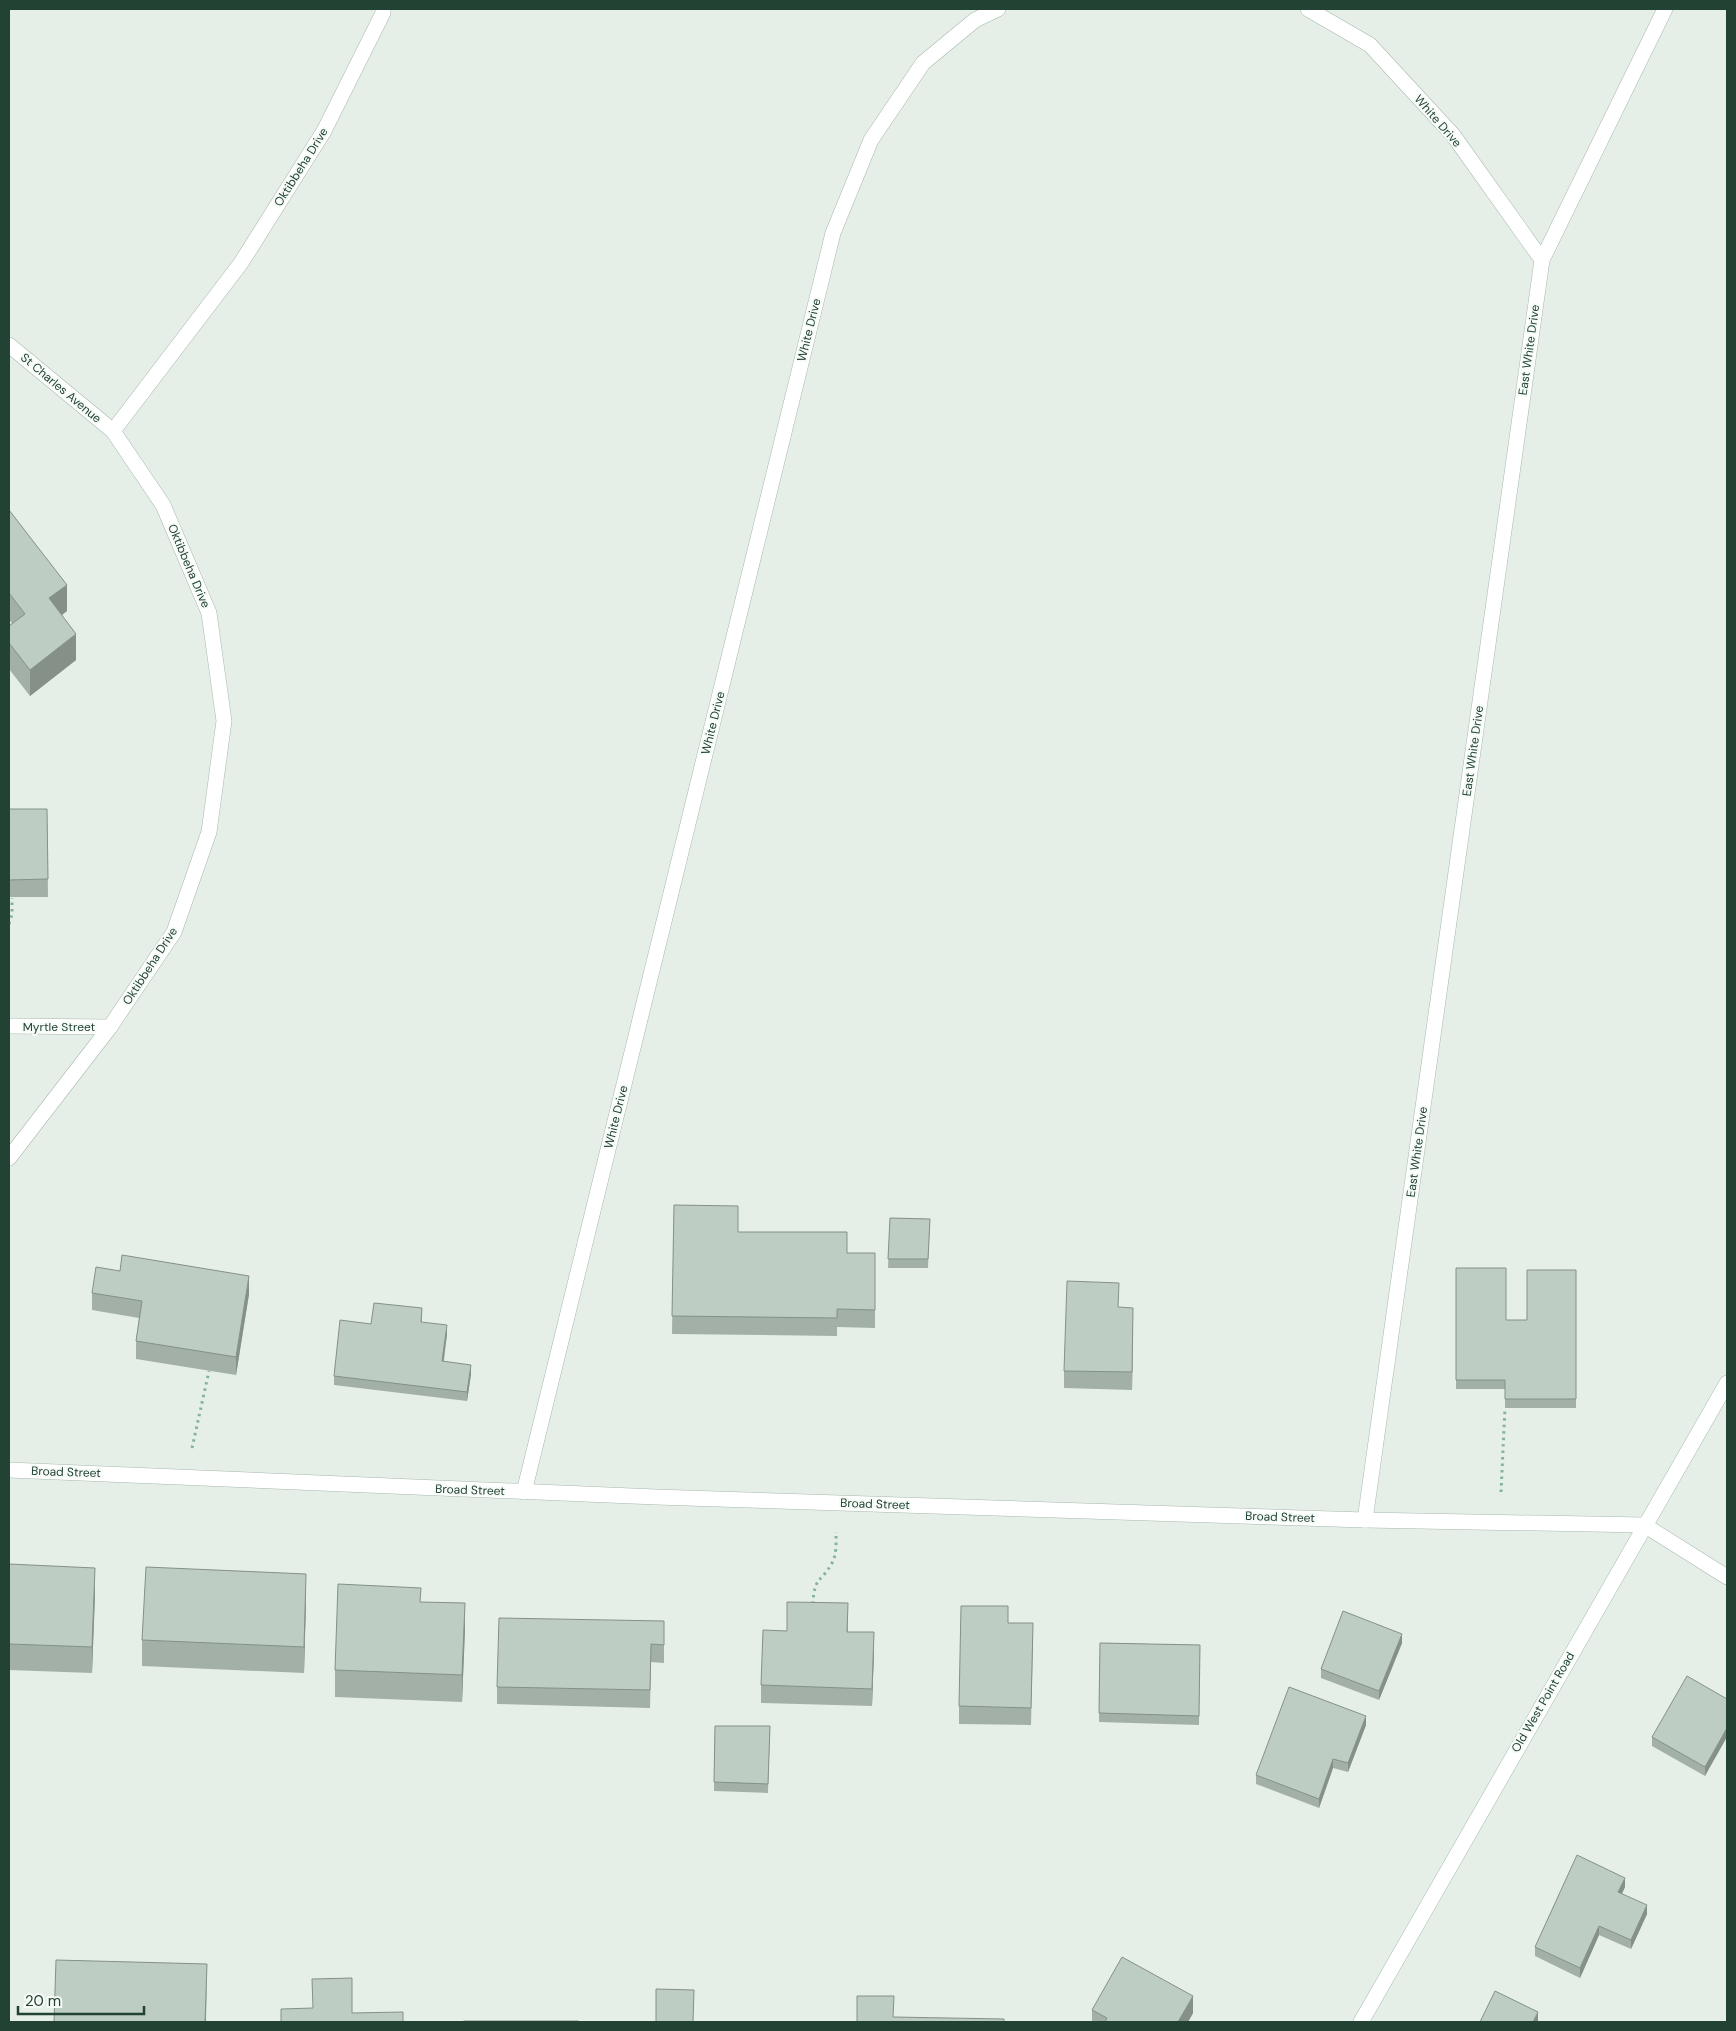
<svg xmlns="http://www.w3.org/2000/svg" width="1736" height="2031" font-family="'DM Sans',sans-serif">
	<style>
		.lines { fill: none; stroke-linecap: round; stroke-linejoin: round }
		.street-casing { stroke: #a7b8ae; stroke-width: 16 }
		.secondary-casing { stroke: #a5beb1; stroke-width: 16 }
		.path { stroke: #83b49b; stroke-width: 3; stroke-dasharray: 2.5 4; stroke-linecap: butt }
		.street { stroke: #fff; stroke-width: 15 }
		.secondary { stroke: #fff; stroke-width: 15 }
		.wall { fill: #a3b0a8 }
		.shaded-wall { fill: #849088 }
		.building { fill: #bdcdc3; stroke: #849088 }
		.labels { text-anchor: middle; stroke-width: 4; stroke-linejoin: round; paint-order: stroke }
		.street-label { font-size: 12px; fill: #224233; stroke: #f6fbf7 }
	</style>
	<rect width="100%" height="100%" fill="#e5efe8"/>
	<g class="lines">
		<defs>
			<g id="street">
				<path d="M1308,9l62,36 83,90 89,125"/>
				<path d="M9,345l104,86"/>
				<path d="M9,1026l101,1"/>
				<path d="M9,1158l101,-131 64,-95 35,-100 15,-111 -15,-108 -46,-108 -50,-74 128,-168 83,-132 59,-118v-4"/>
				<path d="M9,1470l647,27 709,23 279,5 83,52"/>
				<path d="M524,1492l309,-1259 38,-93 52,-77 52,-43 23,-11"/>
				<path d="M1365,1520l177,-1260 123,-251"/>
			</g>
			<path id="secondary" d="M1361,2022l366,-639"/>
		</defs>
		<!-- street casing -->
		<use href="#street" class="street-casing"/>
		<!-- secondary casing -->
		<use href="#secondary" class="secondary-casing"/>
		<!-- path -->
		<g class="path">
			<path d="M9,924l3,-10v-16"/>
			<path d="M192,1448l17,-77"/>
			<path d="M1501,1492l4,-84"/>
			<path d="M813,1604c1,-28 8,-21 19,-41 5,-9 4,-21 4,-31"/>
		</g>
		<!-- street -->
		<use href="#street" class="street"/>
		<!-- secondary -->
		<use href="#secondary" class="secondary"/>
	</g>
	<!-- wall -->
	<g class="wall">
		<path d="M9,510l58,101 -5,4 14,45 -46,36 -21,-27v-43l3,-3 -3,-3z"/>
		<path d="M9,809h38l1,88h-39z"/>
		<path d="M674,1205l64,27 109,21h28v75l-38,-1v9l-165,-2z"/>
		<path d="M890,1218l40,1 -2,49h-40z"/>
		<path d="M1456,1268l50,52h21l49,-50v138h-71v-19h-49z"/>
		<path d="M92,1293l157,1 -13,81 -100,-16v-18l3,-23 -47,-8z"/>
		<path d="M1119,1307l14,19 -1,64 -68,-2v-17z"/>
		<path d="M422,1317v6l25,11 -3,27 27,13 -4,27 -133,-16v-9l37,-52z"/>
		<path d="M9,1564l86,30 -3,79 -83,-3z"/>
		<path d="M306,1600l-2,73 -162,-7v-26z"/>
		<path d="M421,1602l44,27 -3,73 -127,-5v-27z"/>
		<path d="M848,1621v11l26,18 -2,56 -111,-3v-18l26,-54z"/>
		<path d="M1008,1623l25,17 -2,85 -72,-1v-18z"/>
		<path d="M664,1639v24l-13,-1 -1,46 -153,-4v-17z"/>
		<path d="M1100,1643l100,2 -1,80 -100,-3z"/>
		<path d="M1402,1643l-23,57 -58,-22v-9z"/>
		<path d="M1727,1699l-22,77 -53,-30v-9z"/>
		<path d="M1366,1725l-18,47 -15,-4 -14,40 -63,-24v-9z"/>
		<path d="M715,1726h55l-2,67 -54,-2z"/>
		<path d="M1625,1887l-3,7 25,20 -16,35 -32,-14 -19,43 -45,-22v-9z"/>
		<path d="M1092,2010l101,3 -5,9h-96z"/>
	</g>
	<!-- shaded-wall -->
	<g class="shaded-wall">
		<path d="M67,585v26l-18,13v-26z"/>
		<path d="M76,634v26l-46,36v-26z"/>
		<path d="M249,1276v18l-13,81v-18z"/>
		<path d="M1133,1308v18l-1,64v-18z"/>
		<path d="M447,1325v9l-5,36v-9z"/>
		<path d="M471,1365v9l-4,27v-9z"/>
		<path d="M95,1568v26l-3,79v-26z"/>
		<path d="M306,1574v26l-2,73v-26z"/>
		<path d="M465,1603v26l-3,73v-27z"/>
		<path d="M874,1632v18l-2,56v-17z"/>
		<path d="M1402,1634v9l-23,57v-9z"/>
		<path d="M1366,1716v9l-18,47v-9z"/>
		<path d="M1727,1728v9l-22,39v-9z"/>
		<path d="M1333,1759v9l-14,40v-9z"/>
		<path d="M1625,1878v9l-7,14v-9z"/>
		<path d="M1647,1905v9l-16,35v-9z"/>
		<path d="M1599,1926v9l-19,43v-10z"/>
		<path d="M207,1964l-1,58h-1z"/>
		<path d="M1193,1996v17l-5,9h-10z"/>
		<path d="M1538,2012v10h-5z"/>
	</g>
	<!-- building -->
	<g class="building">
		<path d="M9,510l58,75 -18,13 27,36 -46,36 -21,-27v-17l16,-12 -16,-21z"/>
		<path d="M9,809h38l1,70 -39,1z"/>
		<path d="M674,1205l64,1v26h109v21h28v57l-38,-1v9l-165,-2z"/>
		<path d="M890,1218l40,1 -2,40h-40z"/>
		<path d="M122,1255l127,21 -13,81 -100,-16 6,-40 -50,-8 4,-26 24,4z"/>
		<path d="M1456,1268h50v52h21v-50h49v129h-71v-19h-49z"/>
		<path d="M1067,1281l52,2 -1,24 15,1 -1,64 -68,-1z"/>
		<path d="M374,1303l48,5 -1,14 26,3 -5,36 29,4 -4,27 -133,-16 6,-56 31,4z"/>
		<path d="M9,1564l86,4 -3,79 -83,-3z"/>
		<path d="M146,1567l160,7 -2,73 -162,-7z"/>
		<path d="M338,1584l83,4 -1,14 45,1 -3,72 -127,-5z"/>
		<path d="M787,1602l61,1 -1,29h27l-2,57 -111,-4 2,-55 24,1z"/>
		<path d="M961,1606h47v17h25l-2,85 -72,-2z"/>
		<path d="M1343,1611l59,23 -23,57 -58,-22z"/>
		<path d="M499,1618l165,3v24l-13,-1 -1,46 -153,-3z"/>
		<path d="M1100,1643l100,2 -1,71 -100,-3z"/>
		<path d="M1687,1676l40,23v29l-22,39 -53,-30z"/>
		<path d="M1289,1687l77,29 -18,47 -15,-4 -14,40 -63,-24z"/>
		<path d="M715,1726h55l-2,58 -54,-2z"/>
		<path d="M1577,1855l48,23 -7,14 29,13 -16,35 -32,-14 -19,42 -45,-21z"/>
		<path d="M1122,1957l71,39 -15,26h-73l2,-4 -15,-8z"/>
		<path d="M56,1960l151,4 -2,58h-151z"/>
		<path d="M352,1978v35l51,-1v10h-122v-13l32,-1 -1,-29z"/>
		<path d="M656,1989l38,1 -1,32h-37z"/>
		<path d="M1495,1991l43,21 -5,10h-53z"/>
		<path d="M857,1996h37l-1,21 111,2v3h-147z"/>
		<rect x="464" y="2021" width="114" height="1"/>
	</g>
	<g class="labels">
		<!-- street labels -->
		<g class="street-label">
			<text transform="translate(1438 121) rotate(49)" y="4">White Drive</text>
			<text transform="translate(301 167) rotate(-58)" y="4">Oktibbeha Drive</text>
			<text transform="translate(809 330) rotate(-76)" y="4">White Drive</text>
			<text transform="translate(1529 350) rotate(-82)" y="4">East White Drive</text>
			<text transform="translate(61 388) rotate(40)" y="4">St Charles Avenue</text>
			<text transform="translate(189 566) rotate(67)" y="4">Oktibbeha Drive</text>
			<text transform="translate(713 723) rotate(-76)" y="4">White Drive</text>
			<text transform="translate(1473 751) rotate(-82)" y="4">East White Drive</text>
			<text transform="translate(150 966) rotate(-57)" y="4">Oktibbeha Drive</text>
			<text x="59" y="1031">Myrtle Street</text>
			<text transform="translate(616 1117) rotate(-76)" y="4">White Drive</text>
			<text transform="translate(1417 1152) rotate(-82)" y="4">East White Drive</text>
			<text transform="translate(66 1472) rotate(2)" y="4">Broad Street</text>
			<text transform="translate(470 1490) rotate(2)" y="4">Broad Street</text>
			<text transform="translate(875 1504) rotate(2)" y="4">Broad Street</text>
			<text transform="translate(1280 1517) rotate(2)" y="4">Broad Street</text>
			<text transform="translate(1543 1702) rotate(-60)" y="4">Old West Point Road</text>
		</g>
	</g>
	<!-- border -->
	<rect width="1736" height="2031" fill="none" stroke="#224233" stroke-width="20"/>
	<!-- scale -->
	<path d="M18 2006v8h126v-8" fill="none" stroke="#224233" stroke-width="2.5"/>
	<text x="25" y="2006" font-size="15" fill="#224233" stroke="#f6fbf7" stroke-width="4" paint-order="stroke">20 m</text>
</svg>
